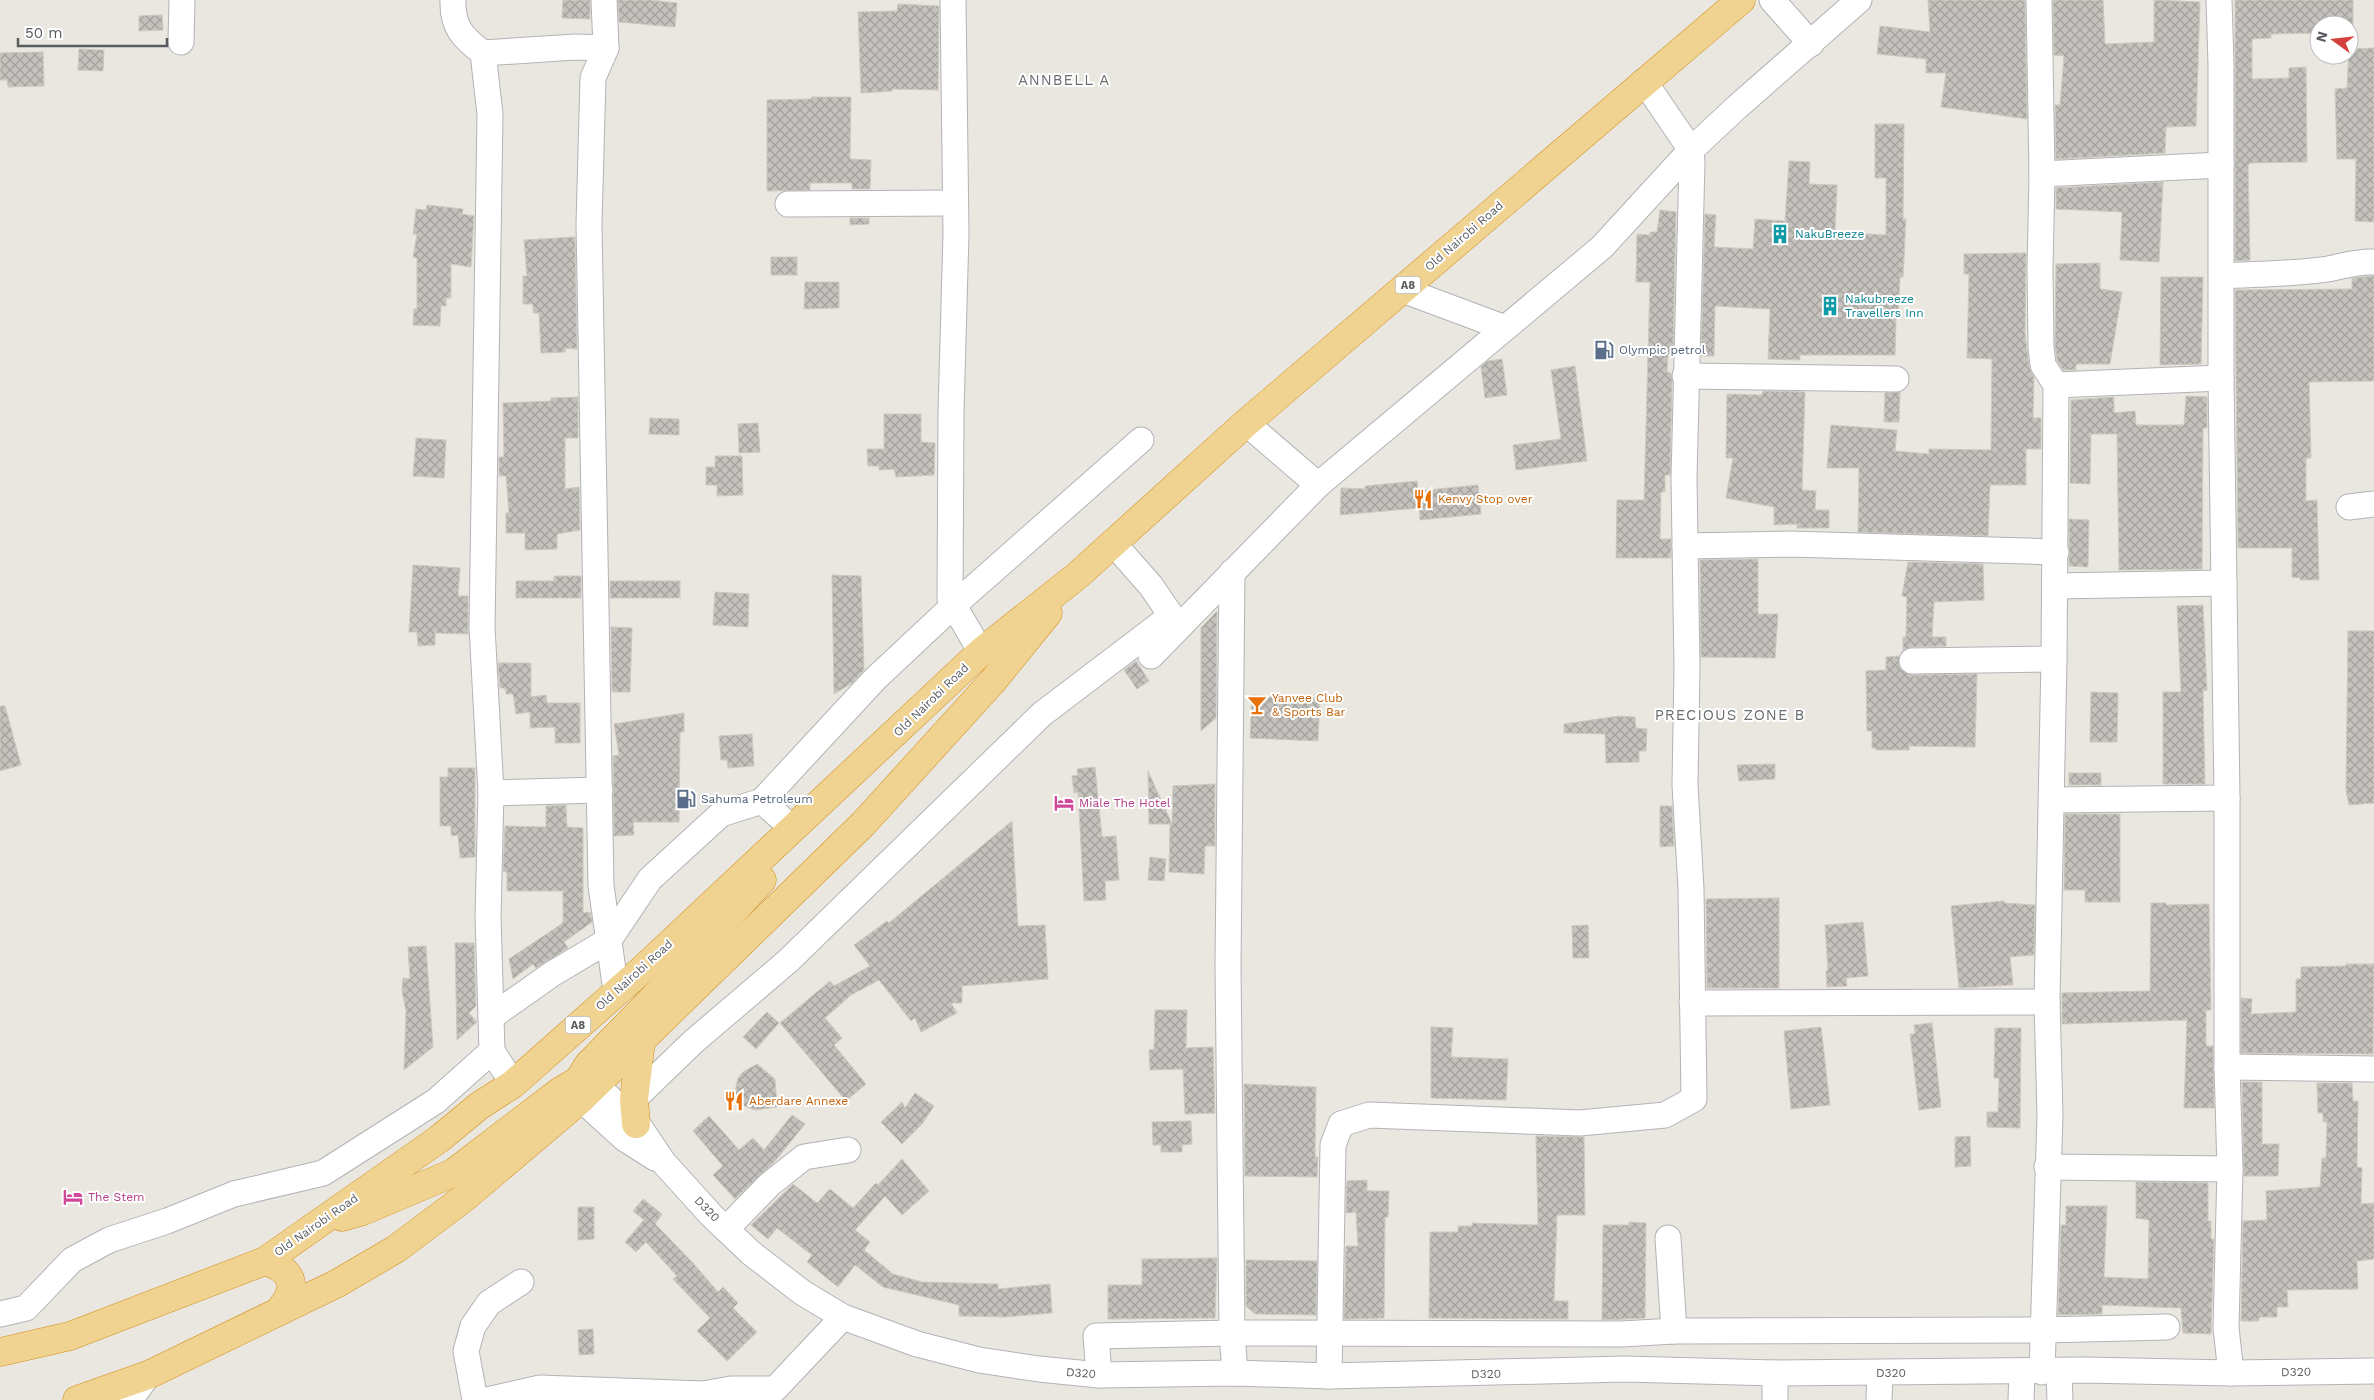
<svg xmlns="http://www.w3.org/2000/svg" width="2374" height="1400" font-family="'Work Sans',sans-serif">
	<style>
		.building { fill: url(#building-cross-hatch); stroke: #cec9bf }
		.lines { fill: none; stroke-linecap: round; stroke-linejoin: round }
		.minor-casing { stroke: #b1b3b6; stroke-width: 27 }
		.highway-casing { stroke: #d28e19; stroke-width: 29 }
		.minor { stroke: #fff; stroke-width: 25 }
		.highway { stroke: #f0d391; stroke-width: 28 }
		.labels { text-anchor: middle; stroke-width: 4; stroke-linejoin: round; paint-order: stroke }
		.shield { fill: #fff; stroke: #8b8d8f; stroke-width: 1 }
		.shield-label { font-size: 11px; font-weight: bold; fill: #595c5f }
		.culture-label { font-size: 12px; fill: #0d838f; stroke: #fff; text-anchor: start }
		.street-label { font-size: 12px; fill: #595c5f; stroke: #fff }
		.service-label { font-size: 12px; fill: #4e5e75; stroke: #fff; text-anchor: start }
		.food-label { font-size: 12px; fill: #c56008; stroke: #fff; text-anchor: start }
		.hotel-label { font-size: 12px; fill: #b23c85; stroke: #fff; text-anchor: start }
		.quarter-label { font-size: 15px; letter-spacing: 1px; fill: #6a6e71; stroke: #fff }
	</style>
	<defs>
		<pattern id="building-cross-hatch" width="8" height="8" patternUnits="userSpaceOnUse" patternTransform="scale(1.25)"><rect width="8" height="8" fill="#c5c2bd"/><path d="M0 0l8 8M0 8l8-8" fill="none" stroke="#a3a19d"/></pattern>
	</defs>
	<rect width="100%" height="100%" fill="#eae7e0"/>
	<!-- building -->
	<g class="building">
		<path d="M563,0h27v19l-28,-1z"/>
		<path d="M618,0h32l27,3 -2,24 -56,-5z"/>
		<path d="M1928,0h97l2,119 -86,-12 5,-34h-20v-14l-49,-5 3,-28 50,6z"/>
		<path d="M2053,0h50l2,44 49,-2v-42l46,2 -4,124 -30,1 -1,26 -109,6 -1,-54h5l4,-49 -10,-1z"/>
		<path d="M2235,0h118v25h-34v8l-48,1v4l-19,1v40l37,-1v-10l17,-1 1,95 -56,1 -3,2 2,95 -15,1z"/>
		<path d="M898,4l41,2 -1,84 -46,-1v2l-31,2 -3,-81 39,-1z"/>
		<path d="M162,15l1,15 -24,1v-15z"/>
		<path d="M2374,48v174l-19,-1 1,-62h-19l-2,-70 12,-1 2,-39z"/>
		<path d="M79,49l25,1 -1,21 -25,-1z"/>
		<path d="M43,52l1,34 -36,1 -1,-7h-7v-27z"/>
		<path d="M812,97h39l-1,62 21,1 -1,29h-18v-6h-42v7l-43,1v-91l44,-1z"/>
		<path d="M1875,124h29l-1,95h3l-3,58h-3l-2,41h-2l-1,37h-95v5l-32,-1 2,-50 -55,-3 -1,50h-13l4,-142 11,1 -2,32 39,2 2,-30 30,2 4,-60 21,1 -1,22 28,1 -2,47 51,3v-57h-11z"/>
		<path d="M2163,182l-4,80 -39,-2 2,-48 -66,-3v-21z"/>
		<path d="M427,205l36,4 -1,5 12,2 -3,51 -20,-3v34h-5v8h-5l-1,20 -27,-1 1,-16h3v-51l-4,-1 4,-23h-4l3,-25 10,1z"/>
		<path d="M1660,210l16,2 -3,143 -5,-1 -1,18 4,1 1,9 -2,93h-5v17h-4l-1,47h11v19h-55l1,-58h27l6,-218h-14l1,-48 13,1v-3h7z"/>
		<path d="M850,218h19v6l-19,1z"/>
		<path d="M575,237l2,112 -12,-1v4l-24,1 -2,-40h-6v-9h-10v-28h4l-3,-36z"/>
		<path d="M2026,253l-1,80 4,34 5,10 -1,41h8v31h-15v36h-36l-2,51 -130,-4 1,-64h-32l4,-43 66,5 -2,21 34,3v-5l62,1 1,-91 -25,-1 2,-84h-5v-20z"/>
		<rect x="771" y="257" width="26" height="18"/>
		<path d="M2100,263v26l22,3 -12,72h-34v6h-13l-6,-10 -2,-14 1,-82z"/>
		<path d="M2374,276v105l-65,1 2,76h-5v43l11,-1 2,80h-19v-2l-8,-1v-29h-54l-3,-258 117,-1v-11z"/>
		<path d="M2161,277h42l-2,87 -41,1z"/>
		<path d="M805,282h34v26l-35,1z"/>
		<path d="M1502,359l5,36 -22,3 -4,-31 7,-6z"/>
		<path d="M1575,366l12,95 -71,9 -3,-25 48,-6 -10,-69z"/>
		<path d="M1763,391l42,1 -3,98 14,1 -1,19h14v18h-32v-4l-23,1v-18l-48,-9 7,-40h-7l1,-64 35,1z"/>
		<path d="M1900,392l-1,30h-15l1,-29z"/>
		<path d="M2186,396l21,1v31h-4l-1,141 -83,1 -2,-136h-26l-1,50 -20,-1 1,-83 43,-3v16l21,-2 1,14h48z"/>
		<path d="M578,397v41h-13v51l14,-2 1,43 -23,4v15l-32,1v-17h-19v-20h3l-3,-37h-7v-19h5l-1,-54 48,-2v-3z"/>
		<path d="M884,414h37v28l14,1 -1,32 -38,2 -2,-8 -15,1v-4h-11l-1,-17h17z"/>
		<path d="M650,418l29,1v16l-30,-1z"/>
		<path d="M758,423l2,29 -21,1 -1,-29z"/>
		<path d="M416,438l30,2 -2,38 -31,-2z"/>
		<path d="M715,456h27l1,39 -26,1v-11h-11v-18h9z"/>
		<path d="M1417,481l1,10 60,-6 3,29 -61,6 -1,-12 -79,7 1,-27 24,1v-3z"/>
		<path d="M2069,519l20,1 -1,47 -19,-1z"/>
		<path d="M1758,559v55h20l-3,44 -74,-1 -1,-97z"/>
		<path d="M1908,562l75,2 1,36 -50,2 -2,35h14v9l-34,1 -9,3v-13h3l1,-40 -5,-1z"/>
		<path d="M413,565l47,3 -2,28h10v38l-33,-1v12l-17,1 -1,-14h-8z"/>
		<path d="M832,575l29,1 3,94 -12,13 -18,11z"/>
		<path d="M554,576h27v22h-65v-17h38z"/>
		<rect x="610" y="581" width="70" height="17"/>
		<path d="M715,592l34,2 -1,33 -35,-2z"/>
		<path d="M2203,605l4,85 -4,1 2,93h-42v-92h18l-4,-86z"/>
		<path d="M1217,611l-1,107 -15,13v-103z"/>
		<path d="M611,627l21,1 -2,64h-18z"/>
		<path d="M2348,631h26v172l-25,2 -3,-15z"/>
		<path d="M1899,656l1,13 12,6 65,-1 -2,73 -66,-1v4h-33v-2h-4v-17h-5l-1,-60 20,-1v-13z"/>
		<path d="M1136,661l13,20 -12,8 -13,-19z"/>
		<path d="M498,663h33v34l15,-2 1,8h33v40h-25v-16l-25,1v-16l-14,2 -3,-20h-7l-1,-6h-5z"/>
		<path d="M2091,692l27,1 -1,49h-27z"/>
		<path d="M1252,695l68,3 -2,43 -68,-3z"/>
		<path d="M0,706h5l16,59 -21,6z"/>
		<path d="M684,713v19h-4l-1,90h-46l1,13 -20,1 -1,-80 6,-1 -5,-31z"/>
		<path d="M1619,716l16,1 1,11 11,1 -1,22h-7v11l-33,1 -1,-29 -41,-1v-9z"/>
		<path d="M752,734l2,32 -26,2 -1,-8h-6l-2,-24z"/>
		<path d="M1775,764v15l-36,2 -2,-16z"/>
		<path d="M1095,767l7,70 14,-1 3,44 -14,1 1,19 -22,1 -6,-109 -4,1 -2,-17 6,-1 -1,-6z"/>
		<path d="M448,768h27v89l-15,1 -2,-23 -7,1v-10h-11v-49h8z"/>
		<path d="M1148,771l24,53 1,-38 42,-2v62h-10l-1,28 -35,-2 1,-48h-21z"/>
		<rect x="2069" y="773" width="32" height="12"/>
		<path d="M566,805l1,22 16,1v85l7,-1 2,10 -28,20 4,6 -32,20 -3,-4 -20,15 -4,-20 54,-36v-32h-56v-19l-4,-1 2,-45 41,1v-21z"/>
		<path d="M1660,806h12l2,40 -14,1z"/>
		<path d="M2065,814h55v88h-35v-12h-21z"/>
		<path d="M1012,821l6,105 27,-1 3,54 -86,7v17h-11l6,10 -36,19 -6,-14 -4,3 -32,-41 -28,15 -26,23 17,20 -8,7 32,39 -20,17 -66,-78 50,-42 4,5 36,-20 -16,-21 33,-24 2,2z"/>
		<path d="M1150,857l16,2 -2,22 -16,-1z"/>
		<path d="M1779,898v90h-72l-1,-89z"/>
		<path d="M2004,901v2l31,2 -1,50 -24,2 3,28 -54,3 -8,-82z"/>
		<path d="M2151,903h15v2l43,-1 2,106h-5v36h7l1,62h-30l3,-88 -125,4v-31l88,-2z"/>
		<path d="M1863,922l5,54 -22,2 1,8 -20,1 -1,-16 2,-1 -3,-45z"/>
		<path d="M1588,925l1,33h-16l-1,-32z"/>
		<path d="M455,943h19l2,63 -7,7 8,9 -20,18z"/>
		<path d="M426,946l7,101 -29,23 2,-59 -4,-20 1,-13 7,1 -2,-32z"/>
		<path d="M2346,964h28l-1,90 -132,-1v-55l11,1 -1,15 45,-2v-33h5v-12l45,-1z"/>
		<path d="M1155,1010h32l-1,38 27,-1 2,66 -30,1 -2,-45 -33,1 -1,-20 5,-1z"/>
		<path d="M767,1012l12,11 -23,26 -13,-12z"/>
		<path d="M1932,1023l9,84 -22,3 -9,-76h5l-1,-9z"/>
		<path d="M1431,1027l22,1 -2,29 57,2 -2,41 -75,-2z"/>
		<path d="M1821,1027l9,78 -39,4 -7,-78z"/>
		<path d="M1995,1028h26l-1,100 -33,-1v-15h11l1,-34h-5z"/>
		<path d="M757,1064l18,15 2,28 -22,3 -13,-5 -5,-6 -2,-7 3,-14 5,-6z"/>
		<path d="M2242,1082h20v62h17l-1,32h-34z"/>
		<path d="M2317,1083h35l1,18h5l-1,66 5,1 -1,36 13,-1v56l-17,2 1,28 -71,1 1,17h-11v10h-18v4h-18l2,-100 24,-1 -1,-29 54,-4 2,-29h4l1,-36h-4v-9h-5z"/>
		<path d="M1244,1084l72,3 -1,70h3l-1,20 -72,-1z"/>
		<path d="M915,1093l19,13 -12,18 -20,20 -21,-22 21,-20 3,6z"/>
		<path d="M792,1115l13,9 -30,37 -40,38 -22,-24 10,-9 -30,-35 16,-15 30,34 14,-12 11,12z"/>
		<path d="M1191,1121l1,23 -10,1v7h-21v-7h-8l-1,-23z"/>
		<path d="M1536,1136l48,1 1,78h-28l-3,86h14v18l-139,-1 1,-86h28v-6h14v-3l66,2z"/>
		<path d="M1970,1136l1,30 -16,1v-30z"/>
		<path d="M902,1159l27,32 -27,24 -17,-19 -30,34 15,12 -6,8 29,24 29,8 76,2v5l52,-5 2,29 -47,4 -46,-1v-11l-76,-18 -28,-22 -17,22 -31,-25 5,-7 -35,-27 -9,11 -17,-14 42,-41 24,19 13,-14 23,19 23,-25 2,2z"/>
		<path d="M1367,1180v11h22l-1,26h-3l-1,101 -40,1 2,-73h12l-2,-34 -10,1 1,-32z"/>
		<path d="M2136,1182l72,1v38h3v18h3l-3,95 -28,-1 -2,-25 -79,-3v9l-44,1 3,-90h5v-19h41l-3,71 44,2 1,-59 -13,-2z"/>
		<path d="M643,1199l19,15 -7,10 38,39 25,29 5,-5 15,16 -5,5 24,24 -30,29 -30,-30 13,-13 -37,-39 4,-3 -31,-34 -10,10 -11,-10 19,-22 -11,-9z"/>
		<path d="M578,1207h16v32l-16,1z"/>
		<path d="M1629,1222l17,1 -1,95 -43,2 1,-95h26z"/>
		<path d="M1217,1258l-2,60 -107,1v-34h34v-26z"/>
		<path d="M1246,1260l71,1 -1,54 -61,-1 -9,-8z"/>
		<path d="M593,1329l1,25 -15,1 -1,-25z"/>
	</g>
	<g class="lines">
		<defs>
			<g id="minor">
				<path d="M453,0c-1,27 10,38 30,53l7,61 -8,513 9,166 -3,124 4,134 21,33"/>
				<path d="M604,0l2,48"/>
				<path d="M953,0l3,233 -5,179 -1,187 31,53"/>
				<path d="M1772,0l39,44"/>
				<path d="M2039,0l3,174 179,-9"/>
				<path d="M2219,0l2,64v314l6,420v269l3,102 -4,159 5,45"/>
				<path d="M181,42l1,-42"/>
				<path d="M483,53l92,-6 31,1 -13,30 -4,146 12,662 15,105"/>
				<path d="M2042,174l-2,95 1,78 2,18 13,20 -2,274 -7,343 3,112 -8,258"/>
				<path d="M788,204l167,-1"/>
				<path d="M2222,276c35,-2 71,-2 106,-7 16,-3 29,-8 46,-7"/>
				<path d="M1403,290l102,38"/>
				<path d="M1685,376l211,3"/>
				<path d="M2056,385l165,-7"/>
				<path d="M1246,423l72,62 284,-238 89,-97 46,-43 122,-107"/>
				<path d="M2349,507l25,-3"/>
				<path d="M1114,544l37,42 28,41"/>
				<path d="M1685,546l106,-2 265,8"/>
				<path d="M1232,572l-4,394 4,367 3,40"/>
				<path d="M2055,586l169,-3"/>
				<path d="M1151,656l167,-171"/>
				<path d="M1912,661l142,-2"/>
				<path d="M491,793l109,-3"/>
				<path d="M2052,800l175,-2"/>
				<path d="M762,801l113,-122 79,-74 187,-165"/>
				<path d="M1692,1003l355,-1"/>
				<path d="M491,1017l61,-43 57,-34 41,-61 71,-65 41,-13 31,28"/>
				<path d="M2227,1067l147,2"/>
				<path d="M596,1085l43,41 25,37 48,53 39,37 52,40 40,24 74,27 62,16 60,9 60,6 136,-2 94,3 296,-7 150,4 309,-3 147,3 143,-2"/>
				<path d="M581,1099l44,40 30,19"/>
				<path d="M634,1099l59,-57 95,-81 254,-247 129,-98"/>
				<path d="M2047,1167l183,2"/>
				<path d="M726,1229l44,-45 34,-27 44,-7"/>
				<path d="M1668,1238l6,93"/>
				<path d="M0,1314l26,-6 46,-48 37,-20 58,-19 67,-27 89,-21 113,-72 56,-50"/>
				<path d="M2059,1372l1,28"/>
				<path d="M1099,1375l-3,-39 136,-3 390,1 52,-3 370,-1 123,-3"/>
				<path d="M1329,1376l4,-231 8,-21 28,-9 211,8 85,-8 29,-16 -3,-210 -6,-104 2,-118 -3,-189 8,-316 -1,-12 -47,-69"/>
				<path d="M130,1400l18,-25"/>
				<path d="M475,1400l-9,-49 7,-25 16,-23 32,-21"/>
				<path d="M487,1400l53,-12 163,6 28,-5h44l68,-72"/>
				<path d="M1775,1400v-27"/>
				<path d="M1879,1400l1,-27"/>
				<path d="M2021,1400l1,-28"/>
			</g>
			<g id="highway">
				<path d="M581,1099l-2,-19 9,-15 80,-82 94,-103"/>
				<path d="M636,1124l-2,-25 7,-58"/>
				<path d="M342,1217l21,-6 90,-38 106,-81 20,-12 15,4"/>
				<path d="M265,1261c30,10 34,27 13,51"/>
				<path d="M0,1352l70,-16 195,-75 174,-122 40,-33 34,-22 131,-116 337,-316 97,-77 168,-152 495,-423"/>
				<path d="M77,1400l71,-25 188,-91 60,-35 68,-51 117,-99 282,-275 129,-142 56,-69"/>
			</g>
		</defs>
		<!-- minor casing -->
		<use href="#minor" class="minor-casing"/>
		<!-- highway casing -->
		<use href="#highway" class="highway-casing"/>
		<!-- minor -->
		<use href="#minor" class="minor"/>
		<!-- highway -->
		<use href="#highway" class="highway"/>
	</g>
	<!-- icons -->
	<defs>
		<symbol id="building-bare" viewBox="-9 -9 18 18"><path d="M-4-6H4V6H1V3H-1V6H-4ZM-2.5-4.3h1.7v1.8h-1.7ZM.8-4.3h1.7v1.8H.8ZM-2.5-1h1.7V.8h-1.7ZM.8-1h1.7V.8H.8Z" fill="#0f9aa8" stroke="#fff" stroke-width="2.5" paint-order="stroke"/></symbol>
		<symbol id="fuel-bare" viewBox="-9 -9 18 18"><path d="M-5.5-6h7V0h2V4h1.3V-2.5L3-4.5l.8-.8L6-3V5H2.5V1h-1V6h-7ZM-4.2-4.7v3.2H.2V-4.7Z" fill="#5c6f8a" stroke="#fff" stroke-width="2.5" paint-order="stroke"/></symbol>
		<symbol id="restaurant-bare" viewBox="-9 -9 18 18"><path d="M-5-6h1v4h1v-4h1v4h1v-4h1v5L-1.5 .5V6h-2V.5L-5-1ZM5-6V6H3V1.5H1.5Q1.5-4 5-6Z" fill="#e8710a" stroke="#fff" stroke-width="2.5" paint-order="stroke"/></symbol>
		<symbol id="bar-bare" viewBox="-9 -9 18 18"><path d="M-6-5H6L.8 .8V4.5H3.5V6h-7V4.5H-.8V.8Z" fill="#e8710a" stroke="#fff" stroke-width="2.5" paint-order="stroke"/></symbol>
		<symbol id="hotel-bare" viewBox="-9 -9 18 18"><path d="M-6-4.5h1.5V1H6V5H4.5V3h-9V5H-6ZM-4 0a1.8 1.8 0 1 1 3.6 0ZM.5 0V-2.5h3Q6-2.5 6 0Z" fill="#d1479c" stroke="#fff" stroke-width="2.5" paint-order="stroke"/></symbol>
	</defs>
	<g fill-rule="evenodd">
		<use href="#building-bare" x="1766" y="220" width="28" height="28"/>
		<use href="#building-bare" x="1816" y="292" width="28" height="28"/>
		<use href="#fuel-bare" x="1590" y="336" width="28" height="28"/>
		<use href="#restaurant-bare" x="1409" y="485" width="28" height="28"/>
		<use href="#bar-bare" x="1243" y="691" width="28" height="28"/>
		<use href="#fuel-bare" x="672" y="785" width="28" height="28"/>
		<use href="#hotel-bare" x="1050" y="789" width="28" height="28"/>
		<use href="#restaurant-bare" x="720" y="1087" width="28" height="28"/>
		<use href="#hotel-bare" x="59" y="1183" width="28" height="28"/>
	</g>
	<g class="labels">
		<!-- shield labels -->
		<g class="shield">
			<rect x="1395.5" y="276.5" width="25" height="17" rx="4"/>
			<rect x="565.5" y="1016.5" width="25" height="17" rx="4"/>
		</g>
		<g class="shield-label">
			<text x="1408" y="289">A8</text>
			<text x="578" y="1029">A8</text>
		</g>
		<!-- culture labels -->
		<g class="culture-label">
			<text x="1795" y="238">NakuBreeze</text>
			<text x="1845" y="303">Nakubreeze<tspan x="1845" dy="14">Travellers Inn</tspan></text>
		</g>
		<!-- street labels -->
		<g class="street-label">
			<text transform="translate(1464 236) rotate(-41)" y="4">Old Nairobi Road</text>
			<text transform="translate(931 700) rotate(-44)" y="4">Old Nairobi Road</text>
			<text transform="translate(634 975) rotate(-42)" y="4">Old Nairobi Road</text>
			<text transform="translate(707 1209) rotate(46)" y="4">D320</text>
			<text transform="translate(316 1225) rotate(-35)" y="4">Old Nairobi Road</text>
			<text transform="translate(2296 1372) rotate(-1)" y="4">D320</text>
			<text transform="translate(1081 1373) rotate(4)" y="4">D320</text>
			<text x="1891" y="1377">D320</text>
			<text transform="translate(1486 1374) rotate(-1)" y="4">D320</text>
		</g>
		<!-- service labels -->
		<g class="service-label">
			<text x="1619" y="354">Olympic petrol</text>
			<text x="701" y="803">Sahuma Petroleum</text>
		</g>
		<!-- food labels -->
		<g class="food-label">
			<text x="1438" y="503">Kenvy Stop over</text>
			<text x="1272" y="702">Yanvee Club<tspan x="1272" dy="14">&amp; Sports Bar</tspan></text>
			<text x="749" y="1105">Aberdare Annexe</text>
		</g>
		<!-- hotel labels -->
		<g class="hotel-label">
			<text x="1079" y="807">Miale The Hotel</text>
			<text x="88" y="1201">The Stem</text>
		</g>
		<!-- quarter labels -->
		<g class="quarter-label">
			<text x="1064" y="85">ANNBELL A</text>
			<text x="1730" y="720">PRECIOUS ZONE B</text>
		</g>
	</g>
	<!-- north arrow -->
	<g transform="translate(2334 40) rotate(285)"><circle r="24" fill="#ffffff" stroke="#bdbebf"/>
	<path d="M0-4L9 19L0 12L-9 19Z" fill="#d4403c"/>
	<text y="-8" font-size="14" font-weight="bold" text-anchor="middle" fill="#595c5f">N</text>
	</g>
	<!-- scale -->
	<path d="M18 38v8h149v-8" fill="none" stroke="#595c5f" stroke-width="2.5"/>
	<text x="25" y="38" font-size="15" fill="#595c5f" stroke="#ffffff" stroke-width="4" paint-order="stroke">50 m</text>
</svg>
